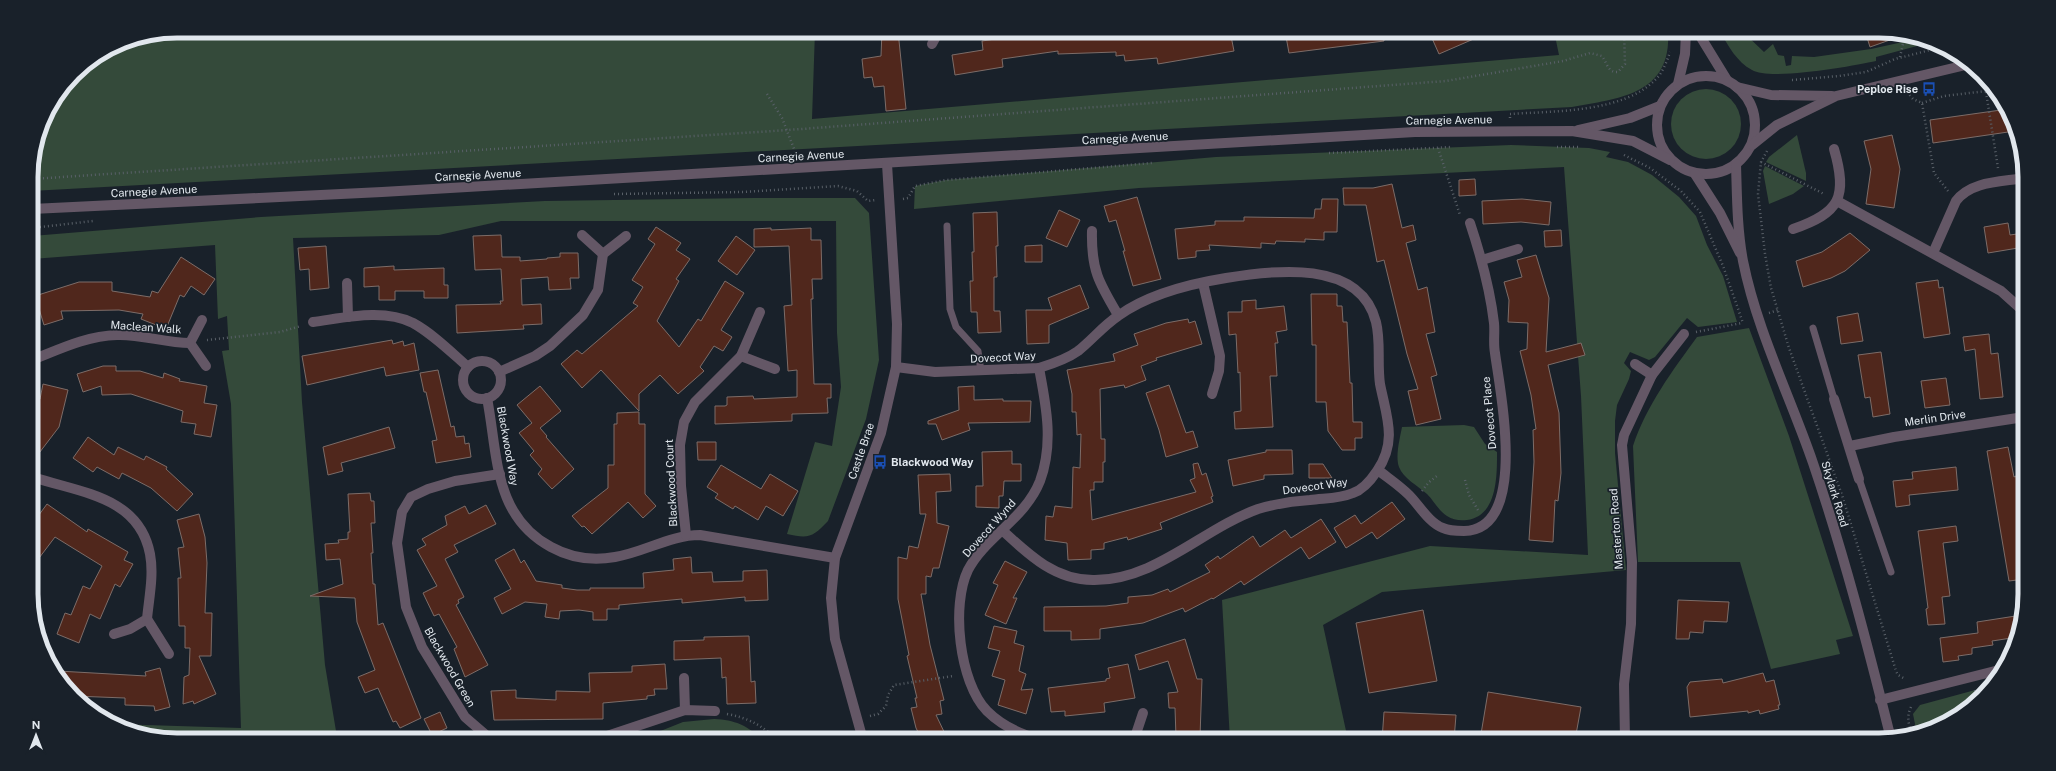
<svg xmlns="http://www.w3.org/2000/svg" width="2056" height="771" font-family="'Public Sans',sans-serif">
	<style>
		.green { fill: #344a3a }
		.building { fill: #50271c; stroke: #7c6c68 }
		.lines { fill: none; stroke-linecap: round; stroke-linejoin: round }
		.path { stroke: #596068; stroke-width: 2.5; stroke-dasharray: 1 3; stroke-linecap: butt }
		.service { stroke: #645766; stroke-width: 7 }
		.minor { stroke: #645766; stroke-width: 10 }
		.tertiary { stroke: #645766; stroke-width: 10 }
		.labels { text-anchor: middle; stroke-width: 3.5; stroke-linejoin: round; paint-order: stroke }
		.poi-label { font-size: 11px; font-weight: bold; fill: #e1e7ed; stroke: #19212a; text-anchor: end }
		.street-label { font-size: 11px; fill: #e1e7ed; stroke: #19212a }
		.rim { fill: none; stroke: #e1e7ed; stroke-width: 5 }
	</style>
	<rect width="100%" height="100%" fill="#19212a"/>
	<!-- green -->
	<g class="green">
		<path d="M177,31h638l-3,88 747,-64 -5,-24h114c4,64 -49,67 -96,76l-1541,84v-24l15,-55 35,-45 40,-25z"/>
		<path d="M1720,31h22l22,21 9,-8 5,11 6,1 2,10 5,-1 1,-9 22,1 57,-8 50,-11 11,4 -56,15v4c-23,5 -106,20 -124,9 -15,-8 -24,-24 -32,-39z"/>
		<circle cx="1706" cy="124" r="35"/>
		<path d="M1797,135l9,38v8l-40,-19 3,-5z"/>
		<path d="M1511,145l78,3 21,4 -4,5 22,5 24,13 27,22 17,19 11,29 16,31 14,46 -39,5 -11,-9 -32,39 -6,3 -19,-8 -6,11 7,8 -2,8 -12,26 -2,16v32l11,117 -244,22 -59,33 25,115h-118l-8,-140 208,-54 158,9 -7,-159 -17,-229 -425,21 -225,21 1,-23 31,-6 270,-23z"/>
		<path d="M1765,166l39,20 -11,8 -24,10 -6,-33z"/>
		<path d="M753,198h102l14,15 10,147 -13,59 -38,102c-15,16 -19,18 -41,13l28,-92 17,4 9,-59 -4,-54 -1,-112h-335l-62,14 -146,3 9,164 23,263 11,66 104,9h-263l-47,-8 -16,-8 127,4 -10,-324 -9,-53 7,-1 -2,-34 -9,3 -3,-74 -183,14v-23l229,-19 284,-16z"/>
		<path d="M1749,328l40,108 64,200 -17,4 4,14 -69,15 -31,-107h-102l-5,-116c13,-40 40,-76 64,-109z"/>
		<path d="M1464,425l10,2 11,17 12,8c0,22 1,64 -30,68 -7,1 -14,0 -20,-4 -9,-6 -13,-15 -20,-22 -9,-8 -24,-16 -28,-27 -4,-11 1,-29 3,-40z"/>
		<path d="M1990,686l-22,24 -42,22 -9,2 -4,-20 7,-9z"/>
		<path d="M714,719c21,1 33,6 48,21h-124l45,-18z"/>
	</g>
	<!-- building -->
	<g class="building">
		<path d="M882,31h16l8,78 -20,2 -2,-25 -10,1 -2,-10 -8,1 -2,-19 19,-3z"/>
		<path d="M1026,31h204l4,20 -76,13 -1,-6 -32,3 -1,-6 -8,1v-4l-58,2v-3l-56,8 1,8 -48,8 -3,-20 31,-5 -1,-9 26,-4 -1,-3z"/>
		<path d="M1285,31h98l1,10 -95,12z"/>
		<path d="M1443,31h49l-53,23 -8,-18z"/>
		<path d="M1865,31h14l25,4 -34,12z"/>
		<path d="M2008,109l7,22 -82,12 -3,-23z"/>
		<path d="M1892,135l8,34 -6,39 -28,-4 5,-35 -7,-28z"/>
		<path d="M1475,179l1,16 -17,1v-16z"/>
		<path d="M1392,184l10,44 11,-3 3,15 -10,3 12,47 9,-3 8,45 -9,2 11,41 -6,2 10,42 -25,6 -8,-34 10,-2 -11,-35 -23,-94 -7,2 -11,-57h-22l-1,-17h30z"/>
		<path d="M1137,197l24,82 -28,7 -10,-35h2l-9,-31 -7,2 -5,-16z"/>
		<path d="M1322,199h16l-1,33h-13v8l-19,-1v3l-29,-1 -1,3 -14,-1v5l-52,-3 1,5 -14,1v6l-18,2 -3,-30 40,-4v-4h29v-4l70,1 1,-9h6z"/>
		<path d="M1522,199l29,3 -2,23 -28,-3 -38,2 -1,-23z"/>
		<path d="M1059,210l21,10 -13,27 -21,-9z"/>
		<path d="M997,212l1,34h-2l1,31h-3v34h6l1,21 -23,1 -1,-21h-6l-1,-31h3l-1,-29h2l-1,-39z"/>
		<path d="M2008,223l2,12 14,-2v14l-36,6 -4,-26z"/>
		<path d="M656,227l25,16 -5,7 14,9 -14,20 3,2 -22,40 22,26 19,-28 3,2 24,-40 19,12 -23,37 11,7 -9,14 -9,-5 -14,21 4,4 -26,23 -18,-19 -21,19v17l-38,-41 -19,18 -21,-24 16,-14 5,4 56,-48 -5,-3 10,-16 -11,-7 23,-36 -7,-5z"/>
		<path d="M771,228v2l40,-2v12h10l1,39h-10l1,20h-2l1,33 2,52h17v14h-4l1,15 -36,1v7l-77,3v-18h10l2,-1v-8l26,-1 1,3 43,-2v-27l-9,1 -4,-65 8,-1 -3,-59 -35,1v-18z"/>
		<path d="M1561,230l1,16 -17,1 -1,-16z"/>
		<path d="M1850,233l20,17 -25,21 -14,7 -28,9 -7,-26 26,-9z"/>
		<path d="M501,235l1,22h18v4l27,-2v-1l13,-1v-4h18l1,25h-9l1,11 -22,1 -1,-13 -27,2 1,26 19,-1 1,20 -19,1 1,4 -67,4 -1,-28 45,-1 -1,-3h3l-2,-32 -26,1 -2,-34z"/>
		<path d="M736,236l19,14 -18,25 -19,-14z"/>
		<path d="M1042,245v17h-17v-16z"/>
		<path d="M326,246l3,42 -19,2 -1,-21 -9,1 -2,-22z"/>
		<path d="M1536,255l13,43 -3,54 35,-9 4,12 -37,10 11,48 2,60 -3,28 -3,-1 -2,42 -24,-2 5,-78 -1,-32 3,-1 -5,-34 -11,-44 7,-2 1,-26 -20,-1 1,-22 -5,-18 18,-5 -5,-17z"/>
		<path d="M181,257l34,22 -11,16 -13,-9 -7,11 -4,-2 -14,34 -25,-10 2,-5 -24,-4 -58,1 2,8 -19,6 -9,-29 44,-14h33v9l38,6 2,-6 6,2z"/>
		<path d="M394,266v4l50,-2v17h4v13h-24v-7h-29v9h-16v-14l-15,1v-19z"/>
		<path d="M1938,280l1,8 4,-1 7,47 -26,4 -8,-55z"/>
		<path d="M1080,285l9,23 -40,17v18l-22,1 -1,-34h26l-4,-12z"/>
		<path d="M1311,294h26v12h5l1,16h4l3,61h2l1,39h9v16h-7v12h-13l-14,-19 -2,-29h-10v-57h-4z"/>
		<path d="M1256,300v9l28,-3 3,24 -11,2 2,11h-3l2,33h-7l3,51 -38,2 -1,-17 7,-1 -1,-39 -2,1 -2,-39 -7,1 -1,-23h14v-11z"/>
		<path d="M1858,313l5,28 -22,3 -4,-27z"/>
		<path d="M1188,319l1,4 6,-2 7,23 -46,14 1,2 -16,6 5,14 -21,8 -1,-3 -24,4 1,50h4v23h-2v20h-9v8h-4l2,30 104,-28 -6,-12 5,-2 -2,-14 5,-1 4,12 4,-2 7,23 -2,1 2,5 -53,21 2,6 -34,11 -1,-3 -23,6v6l-13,1v9l-23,1 -1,-17 -22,-3 1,-24 7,1 2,-11 17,2 1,-41 7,1 1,-34 -4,1 -1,-23h-4v-18l-5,-24 48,-9 -2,-7 25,-9 -4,-11 32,-11z"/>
		<path d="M1989,334l2,20 7,-1 5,44 -23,2 -5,-50 -10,2 -2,-14z"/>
		<path d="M392,340l1,4 10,-3 1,5 10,-3 5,27 -33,6 -2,-9 -77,18 -5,-29z"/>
		<path d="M1881,352l9,62 -17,3 -3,-20 -5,1 -7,-43z"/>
		<path d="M103,366h13v5h24l23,7 1,-5 16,6 -1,2 28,5 -3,17 13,2 -6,32 -17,-3 2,-10 -15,-2 2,-11 -52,-17 -29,1 -1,-9 -18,6 -6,-18z"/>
		<path d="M438,370l13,57 3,-1 2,11 8,-1 1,8 4,-1 2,14 -35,6 -4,-22 5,-1 -11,-48h-2l-4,-19z"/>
		<path d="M1946,378l4,27 -25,3 -4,-27z"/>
		<path d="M43,384l25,6 -9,37 -26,34v-47l3,-16 4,1z"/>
		<path d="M1169,385l17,48 7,-2 5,16 -32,10 -7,-27 -13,-37z"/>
		<path d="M540,386l21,25 -21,17 7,8 -1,1 28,32 -22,20 -14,-15 4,-5 -12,-14 4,-4 -15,-18 13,-10 -15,-18z"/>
		<path d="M974,386v14l29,-1v2h28l-1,21 -62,1 2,7 -28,10 -6,-16h-8v-3l31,-11 -1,-23z"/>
		<path d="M639,412v12h6v70l11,12 -13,12 -15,-16 -36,32 -8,-8 -2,1 -10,-11 36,-28v-23h6v-41h3v-11z"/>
		<path d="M389,427l6,21 -54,15 2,8 -15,4 -5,-28z"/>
		<path d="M88,437l26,18 4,-8 26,13 2,-4 21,11 -1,2 27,25 -16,17 -26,-23 -23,-12 -6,-3 -3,6 -22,-12 -4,5 -20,-14z"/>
		<path d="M697,442h19v18h-18z"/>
		<path d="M2008,447l6,30 2,-1 9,54v49l-16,2 -22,-130z"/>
		<path d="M1266,450h26l1,24 -29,1v4l-31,7 -5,-26 38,-8z"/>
		<path d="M1012,451v13h9v17h-17l-1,15h-4v12l-23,-1v-21h7l-1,-34z"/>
		<path d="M1309,464h14l9,14h-23z"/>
		<path d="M721,465l40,24 9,-15 28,17 -15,25 -17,-10 -8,14 -23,-14 -2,3 -18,-11 3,-4 -11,-7z"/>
		<path d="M1956,467l2,23 -49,5 1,10 -14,2 -3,-26 20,-2 -1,-7z"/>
		<path d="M950,474l1,17 -15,1 1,31 12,3 -10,42h-6l-2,9 -5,-1v18h-5l9,51 14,55 -4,1 2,13 -6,1 12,25h-26l-6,-12 -5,-20 6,-1 -2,-9h2l-10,-42 2,-1 -11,-56v-42l9,2 2,-13 9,2 8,-34h-6l-2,-39z"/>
		<path d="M370,493l1,8h3l1,22h-4l2,30h-2l2,31h2l3,41 5,-2 38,95 -21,10 -4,-7 -3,1 -15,-34 -13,5 -7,-16 17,-7 -18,-48 -2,-24 -45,-2 33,-12 -3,-25 -14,1 -1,-16 14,-1 -1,-3 10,-1v-7h2l-2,-38z"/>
		<path d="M1392,502l13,17 -28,20 -5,-7 -26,16 -12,-20 21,-13 6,9z"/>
		<path d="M47,504l40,28 1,-3 40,23 -4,8 9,4 -13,23 -5,-3 -15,35 -10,-5 -11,29 -22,-9 8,-21 6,2 12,-29 7,3 12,-23 -47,-29 -22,29v-43z"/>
		<path d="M486,505l10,19 -42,21 4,7 -13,7 19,38 -6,3 1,3 -3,2 32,60 -23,12 -11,-28 3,-2 -18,-33 -5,2 -11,-23 14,-7 -20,-36 9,-5 -4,-6 25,-14 -2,-9 20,-10 4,8z"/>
		<path d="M199,514l6,23 2,26 -2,50h7l-1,43h-12l17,38 -22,10 -1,-3 -10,3 1,-27 5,-2 1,-27h-5v-22h-6l-1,-48h3l-3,-30 6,-1 -7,-27z"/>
		<path d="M1321,519l15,23 -27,17 -8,-12 -57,38 -3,-4 -28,18 -1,-1 -27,14 -2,-4 -40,15 -43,6v10l-29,1v-9h-27v-24l62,-1 22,-3v-6l24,-2 16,-6 2,3 40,-20 -5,-7 13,-9 2,3 33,-23 7,11 25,-17 6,8z"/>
		<path d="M1956,526l2,15 -15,2 7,53 -8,1 3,27 -17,1 -2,-16 2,-1 -10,-77z"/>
		<path d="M514,549l7,14 3,-3 12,21 26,4v3l15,2h13v-2h54l-1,-15 31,-3 -1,-11 18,-2 1,16 20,-1 1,10 30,-1v-10l24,-1 1,30 -23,1v-4l-63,6v-4l-63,6v4h-12v11h-14v-8l-14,-2 -19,1 -1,8 -14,-2 2,-13 -22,-2 -23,12 -8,-16 17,-9 -16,-29z"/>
		<path d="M1005,561l22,11 -14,26h4l-11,26 -21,-9 13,-30 -5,-2z"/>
		<path d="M1678,600l51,2 -2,20 -23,-1 -1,12 -13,-1 -1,7h-13z"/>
		<path d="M1423,610l14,71 -68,12 -13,-70z"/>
		<path d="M2022,615l-4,22 -26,4 1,4 -21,3v6l-14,2 1,4 -16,2 -3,-24 38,-5 -1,-11z"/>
		<path d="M994,626l23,5 -3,12 10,3 -5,25 7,3 -5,16 12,-1 -7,25 -28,-9 7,-25 -13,-4 8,-25 -12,-3z"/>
		<path d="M749,636l2,46 4,-1 1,22 -29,1 -1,-27 -4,1 -1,-20 -47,2v-19l30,-1v-3z"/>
		<path d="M1185,639l12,40h5l-2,58h-24l-1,-29h-6l-1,-15 10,-1 -10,-31 -29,9 -4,-15z"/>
		<path d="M665,664l2,25h-13l1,6 -8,1v3l-44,4v16l-109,1 -3,-29 25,-1v8l40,2v-9l34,1 -1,-19 43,-1v-6z"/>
		<path d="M1128,664l7,34 -31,5 1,9 -40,4v-5l-14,1 -3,-24 58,-7v-2l4,-1 -2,-10z"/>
		<path d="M160,668l10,39 -15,4 -1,-5 -29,-1v-7l-51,-2 -7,-6 -9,-19 88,5 -1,-4z"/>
		<path d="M1763,673l3,9 8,-2 6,25h-2l1,4 -19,5 -1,-4 -11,3v-2l-58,6 -3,-30 3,-5 32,-3 1,4z"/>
		<path d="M1488,692l93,15 -6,33h-95z"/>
		<path d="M440,712l7,16 -15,7 -8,-16z"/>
		<path d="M1384,712l72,3 -2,25h-72z"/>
	</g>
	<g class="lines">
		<!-- path -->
		<g class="path">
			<path d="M1900,57l5,-22"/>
			<path d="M1792,80l47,-4 27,-4 29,-13 47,-12"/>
			<path d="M1907,92l6,7 9,4 12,70 14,18"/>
			<path d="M1986,92l12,76"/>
			<path d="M767,94l15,24 14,36"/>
			<path d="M1922,103l22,-7 51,-6"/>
			<path d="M1510,118v-4c43,-3 114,-1 146,-35 7,-7 11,-18 14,-27"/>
			<path d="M1557,147h21"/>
			<path d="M1438,148l22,67"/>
			<path d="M1767,151l-6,11 -3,32 7,60 6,34 18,60 53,147 54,176 2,4 7,4"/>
			<path d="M1329,153l123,-6"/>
			<path d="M1624,155l26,13 31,23 19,21 23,54 20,57"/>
			<path d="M1761,162l63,32"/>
			<path d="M31,179l757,-49 658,-49 117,-20 27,-8 12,3c5,7 6,17 16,16l7,-8 -1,-33"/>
			<path d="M614,194l129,-2 95,-6 19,5 11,10 8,-1"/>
			<path d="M903,199l5,-1 7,-12 31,-6 206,-17"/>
			<path d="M32,228l61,-7"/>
			<path d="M1769,313l9,-3"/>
			<path d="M1696,332l46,-9"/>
			<path d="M207,340l73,-8 21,-6"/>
			<path d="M1465,480l4,15 9,15"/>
			<path d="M1422,491l7,-9 8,-6"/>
			<path d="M1975,690l2,11"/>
			<path d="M1911,707c-5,10 -2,18 1,28"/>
			<path d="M727,714c21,4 35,11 50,26"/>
			<path d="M870,716l8,-2 8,-8 2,-11 6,-10 59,-9"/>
		</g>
		<!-- service -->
		<g class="service">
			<path d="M947,226l3,83 6,18 22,24 3,20"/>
			<path d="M1813,328l21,71"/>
			<path d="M1859,479l32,93"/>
		</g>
		<!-- minor -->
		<g class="minor">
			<path d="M932,44l7,-13"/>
			<path d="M1837,201l164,90 20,18 3,8"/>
			<path d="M1793,229c47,-16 55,-32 41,-80"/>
			<path d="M1092,231c-1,39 7,52 26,84"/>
			<path d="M582,235l21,19"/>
			<path d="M1933,253l23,-52c15,-20 45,-19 68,-23"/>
			<path d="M1482,260l36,-11"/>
			<path d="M347,283l1,34"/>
			<path d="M1203,283l17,73 -1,15 -7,23"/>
			<path d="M202,320l-12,23 16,23"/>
			<path d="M313,322c31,-4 70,-14 100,1 20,11 38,29 55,44"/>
			<path d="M741,356l34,13"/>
			<path d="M32,360c28,-11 54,-24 85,-25 24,-1 48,8 73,8"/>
			<circle cx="482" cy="380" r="19"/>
			<path d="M1635,364l17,11"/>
			<path d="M896,367l39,5 104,-4c13,-4 28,-9 39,-17 14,-11 25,-25 40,-35 30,-22 71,-32 108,-38 48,-8 134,-19 150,44 5,20 1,41 4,62 6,31 18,57 -3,87 -6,9 -15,19 -24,22 -14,6 -29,5 -43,7 -18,1 -35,4 -52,9 -56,20 -103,72 -165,71 -38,0 -64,-25 -90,-49"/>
			<path d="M1039,368c7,37 15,75 1,113 -15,38 -55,56 -72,89 -17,35 -9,112 19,141 15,15 35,24 55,29"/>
			<path d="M499,372l36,-16 15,-10 33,-31 15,-25 5,-36 23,-18"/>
			<path d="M487,398c11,56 6,118 64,149 20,11 42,14 64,10 30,-5 55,-22 85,-22l135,23"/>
			<path d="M1834,399l25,80"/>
			<path d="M1850,446l44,-9 130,-20"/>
			<path d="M1378,470c10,8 21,15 31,25 10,10 20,28 34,33 6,3 14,3 21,3 65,-1 36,-139 31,-178 -2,-10 0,-20 -1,-30 -4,-34 -13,-67 -24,-100"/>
			<path d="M33,477c47,16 106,19 117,77 4,21 -1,44 -3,65l-17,10 -16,5"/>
			<path d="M686,535l-5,-49 -1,-41 4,-23 11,-20 46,-46 19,-44"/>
			<path d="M147,619l22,35"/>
			<path d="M684,678l1,32"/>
			<path d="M1880,700l123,-31"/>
			<path d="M495,740l-8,-4 -22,-19 -43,-70 -16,-40 -9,-64 5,-31 9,-15 17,-8 27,-8 45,-7"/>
			<path d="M595,740l90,-30 30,1"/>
			<path d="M1134,740l9,-27"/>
			<path d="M1625,740l-1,-56 7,-60 1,-62 -10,-117 2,-10 28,-60 32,-41"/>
		</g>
		<!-- tertiary -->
		<g class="tertiary">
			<path d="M1697,31l30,49"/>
			<circle cx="1706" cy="125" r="49"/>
			<path d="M1678,84l7,-30 1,-23"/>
			<path d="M1737,87l34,8 61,1"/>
			<path d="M1578,130l52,-12 30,-12"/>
			<path d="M1752,145l25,-20 59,-29 134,-32"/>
			<path d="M1736,164c1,32 1,65 7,97 14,70 47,135 70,202 31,91 55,184 78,276"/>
			<path d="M1695,174l25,39 20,40"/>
			<path d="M32,209l350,-17 1033,-60 157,-1 61,10 37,19"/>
			<path d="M863,740l-28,-101 -4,-41 4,-40 46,-125 15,-66 1,-43 -10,-160"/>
		</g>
	</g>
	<!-- icons -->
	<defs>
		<symbol id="bus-bare" viewBox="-9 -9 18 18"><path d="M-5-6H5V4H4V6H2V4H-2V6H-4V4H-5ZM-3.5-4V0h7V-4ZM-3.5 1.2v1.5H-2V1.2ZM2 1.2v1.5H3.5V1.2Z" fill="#1a4fb4" stroke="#19212a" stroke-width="2.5" paint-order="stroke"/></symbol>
	</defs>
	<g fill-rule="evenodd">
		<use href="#bus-bare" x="1919" y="79" width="20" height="20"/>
		<use href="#bus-bare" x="870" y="452" width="20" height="20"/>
	</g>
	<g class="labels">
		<!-- poi labels -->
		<g class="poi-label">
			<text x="1918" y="93">Peploe Rise</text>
			<text x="891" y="466" text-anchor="start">Blackwood Way</text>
		</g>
		<!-- street labels -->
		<g class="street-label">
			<text transform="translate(1449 120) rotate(-1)" y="4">Carnegie Avenue</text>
			<text transform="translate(1125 138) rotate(-3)" y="4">Carnegie Avenue</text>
			<text transform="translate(801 156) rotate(-3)" y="4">Carnegie Avenue</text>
			<text transform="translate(478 175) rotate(-3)" y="4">Carnegie Avenue</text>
			<text transform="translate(154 191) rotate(-3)" y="4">Carnegie Avenue</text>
			<text transform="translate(146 327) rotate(4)" y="4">Maclean Walk</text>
			<text transform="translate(1003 357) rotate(-3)" y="4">Dovecot Way</text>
			<text transform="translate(1489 413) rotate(-95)" y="4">Dovecot Place</text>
			<text transform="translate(1935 418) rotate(-8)" y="4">Merlin Drive</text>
			<text transform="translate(508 446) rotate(80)" y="4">Blackwood Way</text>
			<text transform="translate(861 451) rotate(-71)" y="4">Castle Brae</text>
			<text transform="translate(671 483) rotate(-93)" y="4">Blackwood Court</text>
			<text transform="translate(1315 486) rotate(-8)" y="4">Dovecot Way</text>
			<text transform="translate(1835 494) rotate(73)" y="4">Skylark Road</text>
			<text transform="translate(989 528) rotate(-48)" y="4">Dovecot Wynd</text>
			<text transform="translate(1616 529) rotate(-94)" y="4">Masterton Road</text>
			<text transform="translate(450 667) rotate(60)" y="4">Blackwood Green</text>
		</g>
	</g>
	<!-- crop -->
	<path d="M0 0H2056V771H0ZM177 38H1879A139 139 0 0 1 2018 177V594A139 139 0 0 1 1879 733H177A139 139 0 0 1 38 594V177A139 139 0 0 1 177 38Z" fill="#19212a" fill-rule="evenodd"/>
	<path class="rim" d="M177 38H1879A139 139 0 0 1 2018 177V594A139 139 0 0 1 1879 733H177A139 139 0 0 1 38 594V177A139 139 0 0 1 177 38Z"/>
	<!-- north arrow -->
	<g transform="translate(36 735)" stroke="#19212a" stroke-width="3" paint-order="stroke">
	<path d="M0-3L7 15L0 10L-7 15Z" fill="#e1e7ed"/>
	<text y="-6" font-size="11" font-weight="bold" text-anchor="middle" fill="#e1e7ed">N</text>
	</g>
</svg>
